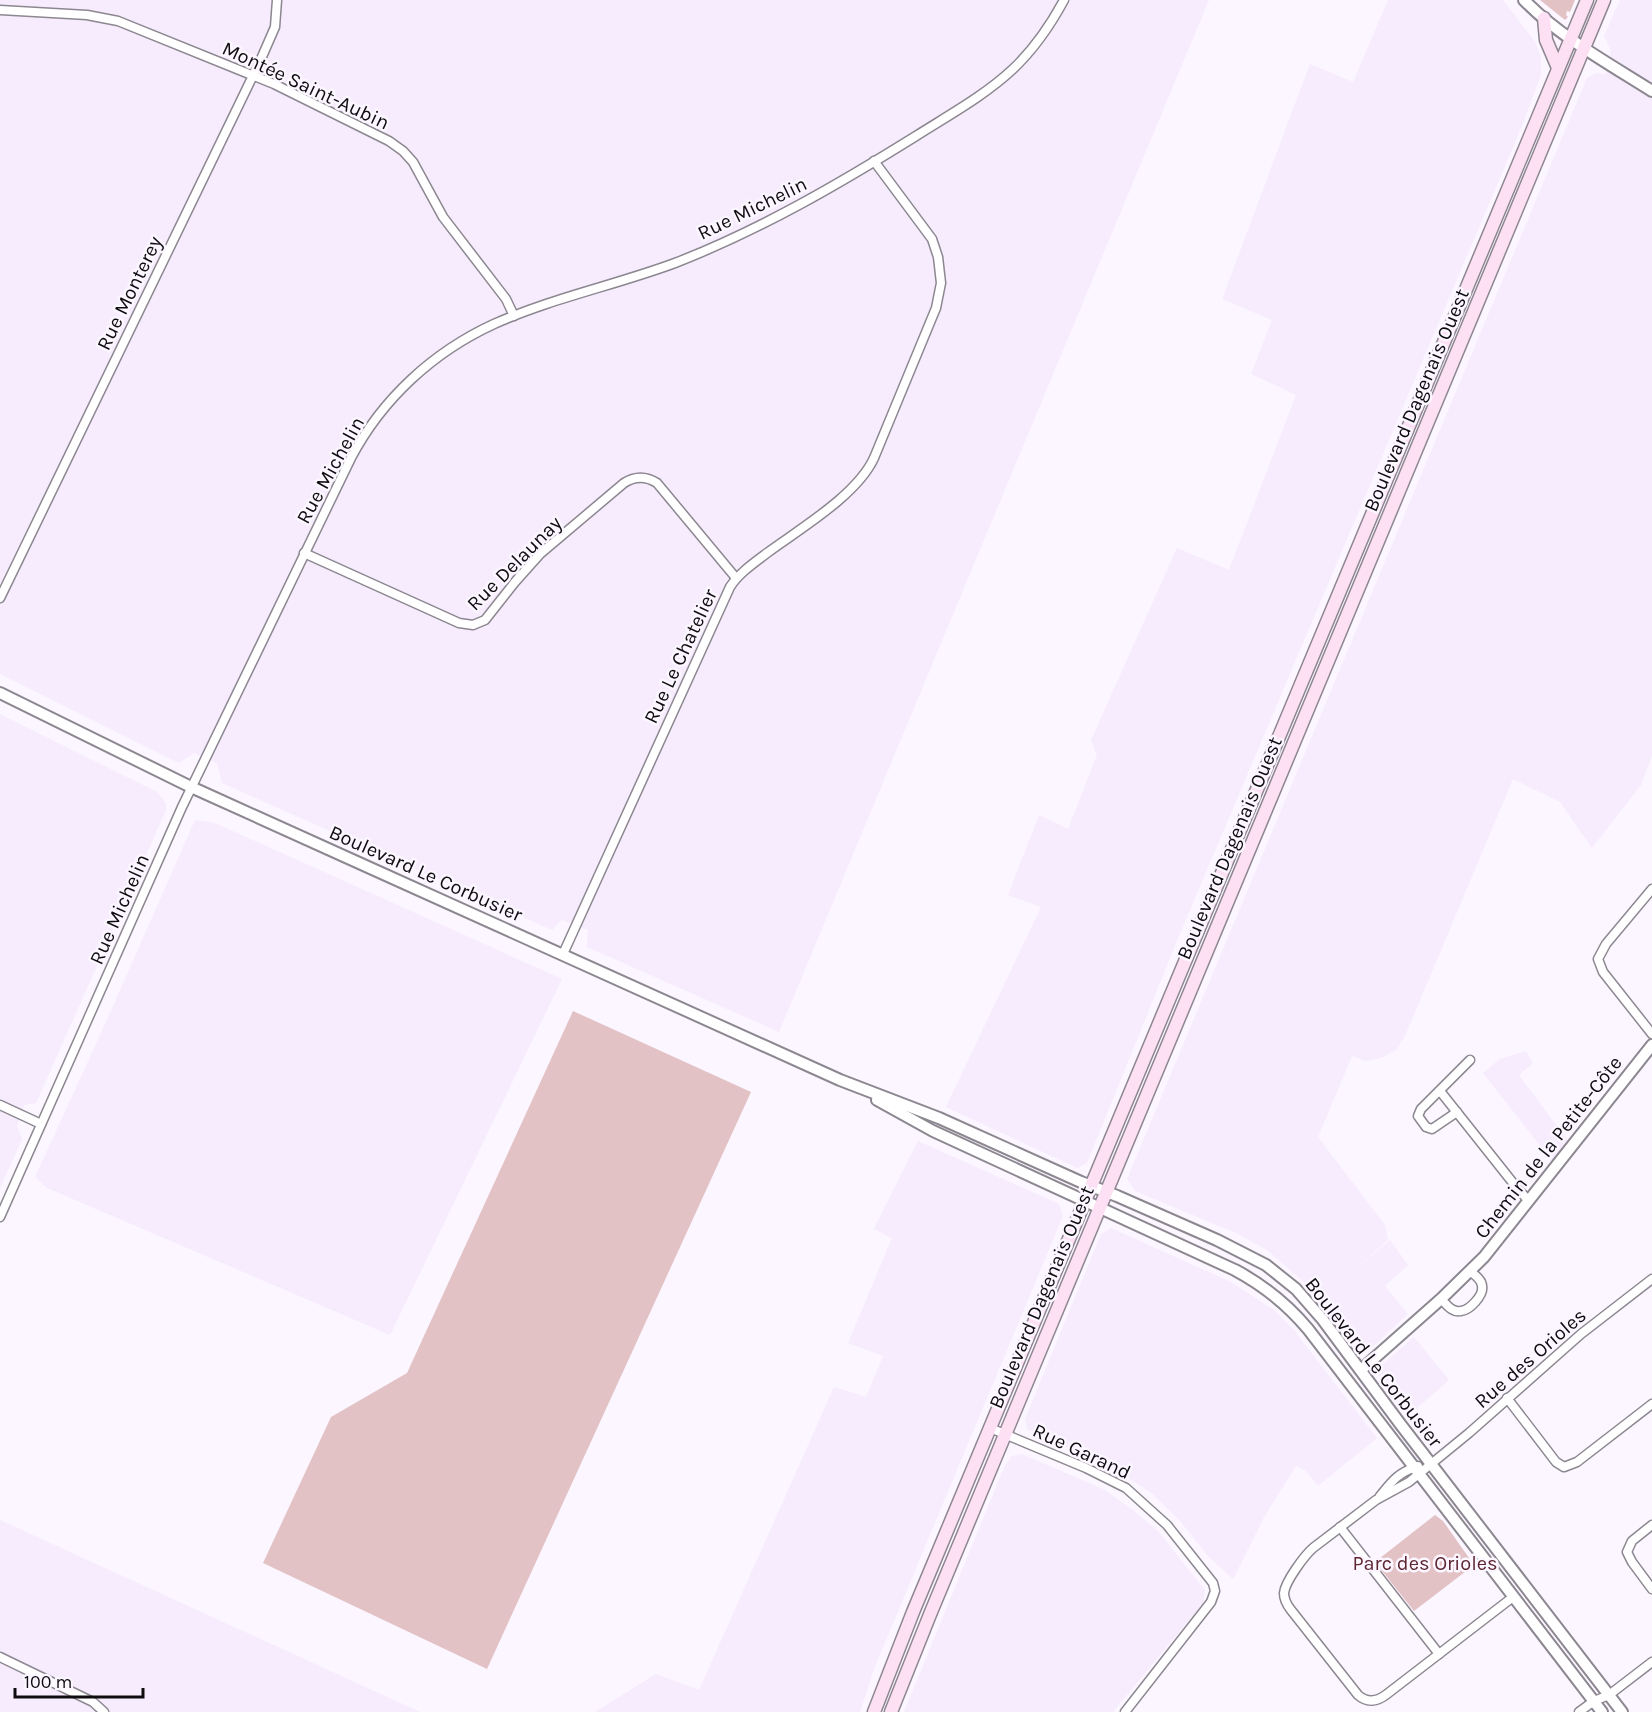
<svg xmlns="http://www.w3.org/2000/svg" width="1652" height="1712" font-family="Karla,sans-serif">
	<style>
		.built { fill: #f6ecfd }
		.green { fill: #e3c2c6 }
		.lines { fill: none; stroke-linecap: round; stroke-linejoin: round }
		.minor-casing { stroke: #8c8790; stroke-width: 11 }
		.tertiary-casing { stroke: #8c8790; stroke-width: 14 }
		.secondary-casing { stroke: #8c8790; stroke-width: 15 }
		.minor { stroke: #fff; stroke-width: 8 }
		.tertiary { stroke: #fff; stroke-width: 10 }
		.secondary { stroke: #fee0f4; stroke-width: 12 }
		.labels { text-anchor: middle; stroke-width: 5; stroke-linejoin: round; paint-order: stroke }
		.street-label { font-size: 20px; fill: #0e0c0f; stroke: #fbf6ff }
		.park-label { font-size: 20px; fill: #5d2631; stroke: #fbf6ff }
	</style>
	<rect width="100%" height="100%" fill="#fbf6ff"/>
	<!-- built -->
	<g class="built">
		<path d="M0,0h1209l-430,1032 -192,-85 1,-17 -26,-10 -10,10 -330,-147 -5,-20 -23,-10 -15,10 -179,-89z"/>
		<path d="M1388,0h115l33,43 5,15v17l-19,51 -343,810 -92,227 -10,5 -131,-61 95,-200 -33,-12 31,-80 29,14 29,-74 -6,-15 86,-192 52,22 67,-175 -45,-21 21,-54 -50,-21 88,-235 43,18z"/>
		<path d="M1620,0h32v756l-11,29 -49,63 -32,-46 -47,-23 -108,257 -9,14 -15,8 -16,3 -13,-5 -34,81 67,88 3,15 -35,31 37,-31 18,25 -23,21 23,28 -39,36 -10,-1 -38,-49 1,-2 -55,-48 -31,-17 -101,-42 -8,-12 460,-1101 9,-5 10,1 5,-23 -7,-15z"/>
		<path d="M0,714l157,78 9,11v7l-130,293 -12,2 -7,21 5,13 -22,49z"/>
		<path d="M195,820l20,3 347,156 -172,356 -343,-147 -12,-11 71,-155z"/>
		<path d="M1526,1051l7,12 -14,12 49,66 -16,20 -69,-88 17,-14z"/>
		<path d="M918,1141l141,63 4,12 -189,453 -14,43h-265l61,-38 43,16 135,-303 32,10 17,-41 -35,-13 44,-105 -18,-9z"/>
		<path d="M1111,1228l120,54 43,28 19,19 84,109 -59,48 -12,-15 -10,-5 -32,51 -31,62 -26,-24 -27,-34 -26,-26 -33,-22 -94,-44 -2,-10 76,-185z"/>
		<path d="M1414,1337l35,43 -40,35 -32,-42 3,-6z"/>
		<path d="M1022,1454l83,36 29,21 24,20 47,59 -2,13 -90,109h-209l101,-247 7,-9z"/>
		<path d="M0,1520l420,192h-420z"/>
	</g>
	<!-- green -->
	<g class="green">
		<path d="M1540,0h35l-5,12 -3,-1 -1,4 2,2 -3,3z"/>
		<path d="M573,1011l178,81 -264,577 -224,-106 68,-146 76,-44z"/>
		<path d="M1435,1515l8,6 31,44 -60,46 -39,-49z"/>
	</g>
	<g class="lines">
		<defs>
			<g id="minor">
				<path d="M0,10l87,5 31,6 156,63 115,57 14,10 10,11 30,55 63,82 8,17"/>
				<path d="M304,553l155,70 14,2 12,-5 30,-38 25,-28 84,-71c11,-7 22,-7 33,0l79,95"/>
				<path d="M0,598l261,-539 14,-32 2,-27"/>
				<path d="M1652,889l-46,55 -8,15 5,13 49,62"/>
				<path d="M563,954l167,-367c9,-14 24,-24 37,-34 34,-25 90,-58 107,-95l62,-150 5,-25 -3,-26 -6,-18 -58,-78"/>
				<path d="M1440,1091l77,97 12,13"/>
				<path d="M0,1105l41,19"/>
				<path d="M1457,1112l-25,17 -6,-2 -8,-11 3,-7 49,-49"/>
				<path d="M0,1217l182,-410 169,-349c31,-59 82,-106 143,-134 58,-26 122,-39 181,-61 85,-33 164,-79 241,-127 33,-21 68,-40 97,-67 21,-20 37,-43 51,-69"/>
				<path d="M1441,1299c5,5 11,14 20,12 9,-1 23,-16 21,-25 0,-6 -7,-11 -12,-15"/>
				<path d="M1507,1398l49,64 8,5 13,-5 75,-58"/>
				<path d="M990,1428l96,40 40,20 41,37 46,58 2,8 -4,11 -86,110"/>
				<path d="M1380,1496c13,-16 18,-23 38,-30"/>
				<path d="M1652,1525l-20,16 -5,11 5,10 20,27"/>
				<path d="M1340,1527l99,127"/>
				<path d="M1513,1597l-126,97c-10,8 -20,9 -29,1l-67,-85c-4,-5 -7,-10 -7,-17 1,-11 20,-37 29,-45l63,-48 33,-18 60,-49 112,-99 71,-55"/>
				<path d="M0,1657l93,45 11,10"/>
				<path d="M1579,1712l15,-11 15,-6 43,-33"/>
			</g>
			<g id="tertiary">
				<path d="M1524,0c36,37 84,63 128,91"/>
				<path d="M0,693l191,94 177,80 472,213 99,38 142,64 36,14 100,44 49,25 30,24 27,31 78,105 221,287"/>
				<path d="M877,1100l56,31 302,139c30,16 52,34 73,59l294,383"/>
				<path d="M1361,1370l80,-71 43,-42 168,-212"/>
			</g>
			<g id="secondary">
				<path d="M1544,18l2,22 12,28"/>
				<path d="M874,1712l39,-100 674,-1612"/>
				<path d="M891,1712l40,-100 673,-1612"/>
			</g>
		</defs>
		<!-- minor casing -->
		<use href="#minor" class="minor-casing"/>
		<!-- tertiary casing -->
		<use href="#tertiary" class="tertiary-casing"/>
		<!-- secondary casing -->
		<use href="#secondary" class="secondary-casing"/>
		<!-- minor -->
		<use href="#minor" class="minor"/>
		<!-- tertiary -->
		<use href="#tertiary" class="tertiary"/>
		<!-- secondary -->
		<use href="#secondary" class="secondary"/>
	</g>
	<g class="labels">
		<!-- street labels -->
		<g class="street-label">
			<text transform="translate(306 85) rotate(25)" y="7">Montée Saint-Aubin</text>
			<text transform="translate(752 208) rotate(-26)" y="7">Rue Michelin</text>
			<text transform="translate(129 293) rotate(-64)" y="7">Rue Monterey</text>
			<text transform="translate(1416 400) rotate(-67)" y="7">Boulevard Dagenais Ouest</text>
			<text transform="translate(330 470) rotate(-61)" y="7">Rue Michelin</text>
			<text transform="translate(514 563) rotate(-45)" y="7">Rue Delaunay</text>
			<text transform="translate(680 656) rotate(-65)" y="7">Rue Le Chatelier</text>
			<text transform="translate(1229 848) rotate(-67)" y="7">Boulevard Dagenais Ouest</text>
			<text transform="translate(426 873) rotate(24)" y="7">Boulevard Le Corbusier</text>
			<text transform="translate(119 909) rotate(-66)" y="7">Rue Michelin</text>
			<text transform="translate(1548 1147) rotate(-52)" y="7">Chemin de la Petite-Côte</text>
			<text transform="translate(1041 1297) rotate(-67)" y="7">Boulevard Dagenais Ouest</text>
			<text transform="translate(1530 1358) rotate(-41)" y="7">Rue des Orioles</text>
			<text transform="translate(1374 1362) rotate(52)" y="7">Boulevard Le Corbusier</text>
			<text transform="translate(1082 1451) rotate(25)" y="7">Rue Garand</text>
		</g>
		<!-- park labels -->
		<g class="park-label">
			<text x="1425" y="1570">Parc des Orioles</text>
		</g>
	</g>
	<!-- scale -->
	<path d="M15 1688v9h128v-9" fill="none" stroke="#0e0c0f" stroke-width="3"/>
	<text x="24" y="1688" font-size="18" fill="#0e0c0f" stroke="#fbf6ff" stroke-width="4.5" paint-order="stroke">100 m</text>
</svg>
